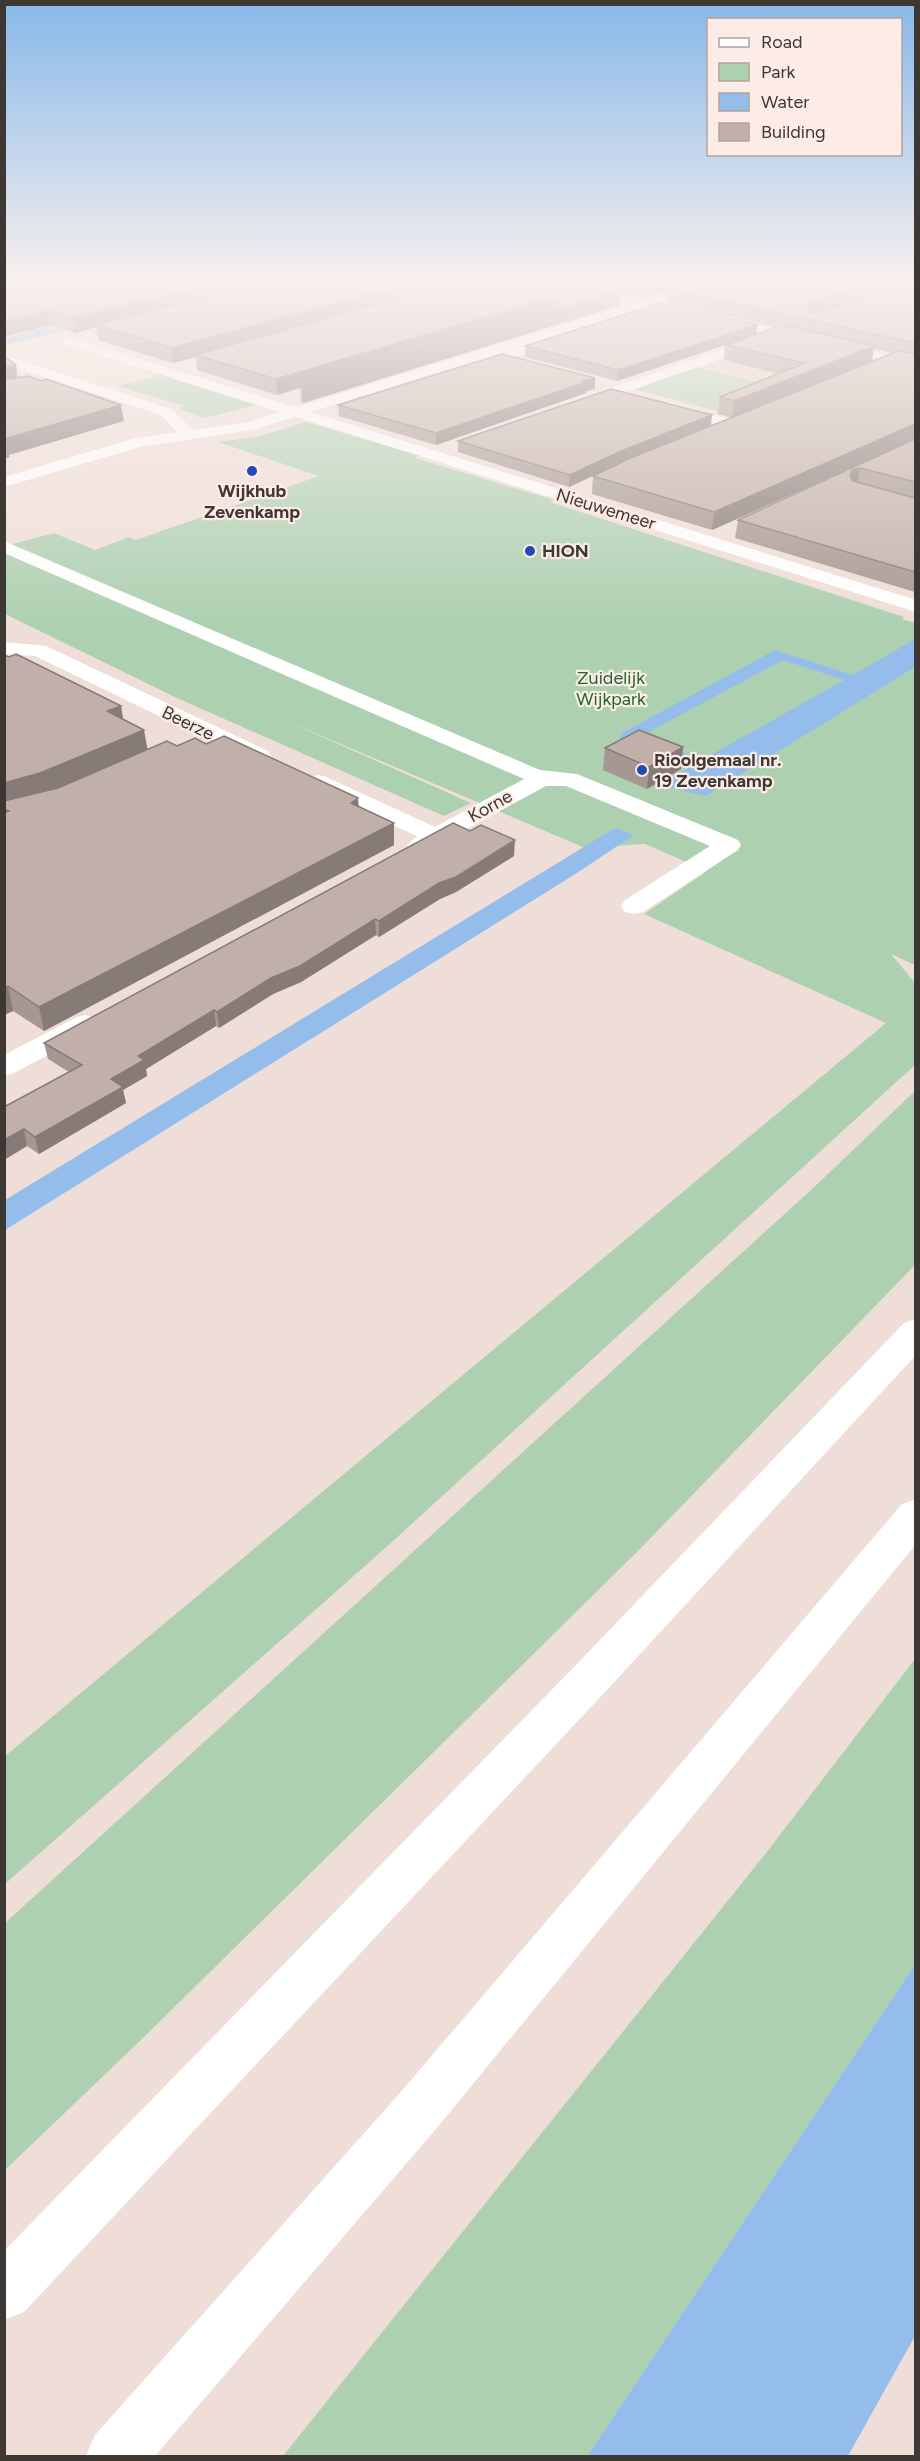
<svg xmlns="http://www.w3.org/2000/svg" width="920" height="2461" font-family="Figtree,sans-serif">
	<style>
		.built { fill: #ebd1c8 }
		.green { fill: #add0b1 }
		.water { fill: #95bdec; fill-rule: evenodd }
		.lines { fill: none; stroke-linecap: round; stroke-linejoin: round }
		.street { fill: #fff; fill-rule: evenodd }
		.secondary { fill: #fff; fill-rule: evenodd }
		.highway { fill: #fff; fill-rule: evenodd }
		.wall { fill: #a69792; fill-rule: evenodd }
		.shaded-wall { fill: #877b77 }
		.building { fill: #c1b0aa; stroke: #877b77; stroke-width: 1.5 }
		.poi-dot { fill: #1f4ab8; stroke: #fdebe5; stroke-width: 2 }
		.labels { text-anchor: middle; stroke-width: 4.5; stroke-linejoin: round; paint-order: stroke }
		.far-poi-label { font-size: 18px; font-weight: bold; fill: #3e3835; stroke: #fdebe5; text-anchor: start }
		.far-street-label { font-size: 18px; fill: #3e3835; stroke: #fdebe5 }
		.far-park-label { font-size: 18px; fill: #1f6631; stroke: #fdebe5 }
	</style>
	<rect width="100%" height="100%" fill="#efded8"/>
	<!-- built -->
	<path class="built" d="M778,339l100,23 -74,30 -106,-26z"/>
	<!-- green -->
	<g class="green">
		<path d="M693,366l109,27 -62,24 -111,-29z"/>
		<path d="M161,375l95,30 -51,13 -26,-9 5,-3 -66,-20z"/>
		<path d="M306,422l112,33 -3,3 139,42 -4,2 354,115 -2,2 14,4 -1,342 -24,-11 24,29v82l-533,486 -377,333v-128l881,-733 -242,-109 63,-43 -62,-27 -60,4 -303,-129 189,84 -27,13 -267,-118 -172,-84 -1,-12 3,-1 -2,-2v-53l49,-13 41,17 34,-13 7,3 183,-64 -101,-34 38,-5z"/>
		<path d="M915,1091v174l-275,284 -497,489 -138,132v-247l806,-733z"/>
		<path d="M915,1659v305l-328,492h-304l483,-603z"/>
	</g>
	<!-- water -->
	<g class="water">
		<path d="M216,292l-211,53v-7l89,-23z"/>
		<path d="M915,639v28l-209,129 -44,-10 26,-18 -68,-29 2,-6 153,-83 78,25zM783,660l61,20 -142,80 -61,-24z"/>
		<path d="M615,828l19,7 -57,38 -572,357v-30z"/>
		<path d="M915,1964v372l-67,120h-261z"/>
	</g>
	<g class="lines">
		<!-- street -->
		<g class="street">
			<path d="M546,283h23l347,78v8l-143,-32 -1,4 -197,69 -5,-2 -3,-3 3,-3 194,-67 -212,-48z"/>
			<path d="M568,332l5,1 2,3 -2,3 -102,32h-10l-2,-3 2,-3z"/>
			<path d="M69,337l847,263v12l-852,-268 -2,-3z"/>
			<path d="M669,402l69,20 3,3 -8,5 -69,-20 -3,-3z"/>
			<path d="M4,541l536,229 37,4 161,66 3,5 -3,5 -95,62 -9,2 -9,-2 -4,-6 4,-6 85,-54 -144,-60h-20l-118,64 -9,2 -9,-2 -3,-5 10,-9 -107,-49 -4,-5 4,-5 8,-2 8,2 109,50 89,-48 -520,-226z"/>
			<path d="M4,642l42,4 222,105 3,5 -3,5 -8,2 -8,-2 -217,-105 -31,-2z"/>
			<path d="M85,1015l10,3 4,6 -4,6 -81,43 -10,3v-21l71,-37z"/>
		</g>
		<!-- secondary -->
		<path class="secondary" d="M698,283h19l-2,3 -463,144 -112,17 -136,40v-10l128,-38 45,-7 -16,-17 -157,-51v-9l167,54 22,21 52,-7z"/>
		<!-- highway -->
		<g class="highway">
			<path d="M916,1319v36l-311,337 -581,620 -20,8v-69l571,-585 329,-343z"/>
			<path d="M916,1499v45l-480,585 -281,327h-69l9,-21 305,-342 502,-589z"/>
		</g>
	</g>
	<!-- wall -->
	<g class="wall">
		<path d="M4,283l18,2h3l-2,-2h667h-1l7,4 219,-4v309l-180,-54 3,-18 175,-79 -201,89 -120,-36 1,-18 28,-13 -52,24 -111,-35v-11l253,-15 21,-8 -14,-4 2,-17 59,-23 -55,-14 1,-15 -108,36 -92,-24v-11l232,-21 -1,9 20,-7 -108,-24 1,-13 -25,7 -23,-5 -1,13 -317,98 -2,-1 -1,-14 -23,7 -80,-25 -1,-13 -23,6 -75,-23 -2,-13 -21,6 -24,-8 -47,12zM873,349l19,4 -20,9z"/>
		<path d="M595,389l-9,2v2l-150,52 -97,-29 -1,-11z"/>
		<path d="M4,655l117,51 2,13 24,30 59,-5 153,62 35,17v22l-350,186 -31,-20 -9,4z"/>
		<path d="M683,747l-2,22 -34,20 -44,-19 2,-22z"/>
		<path d="M514,856l-58,36 -16,7 -61,38 -3,-2 -75,47 -28,12 -54,34 -3,-2 -70,43 1,7 -24,14 3,13 -87,51 -12,-8 -23,14v-53l65,-35 -21,-13 -4,-16z"/>
	</g>
	<!-- shaded-wall -->
	<g class="shaded-wall">
		<path d="M214,283h56l-174,42v2l-21,6 -2,-15z"/>
		<path d="M409,283h51l-265,72 1,2 -23,6 -1,-15z"/>
		<path d="M645,283h45l-46,14z"/>
		<path d="M867,283h38l-97,34 -1,-8 3,-7z"/>
		<path d="M621,290l-1,15 -317,98 -1,-16 -2,-1v2l-23,7 -1,-16 270,-80 7,-1 -1,13z"/>
		<path d="M49,311l2,14 -47,12v-15z"/>
		<path d="M757,325l-1,10 -30,10h-1l-108,36 1,-11z"/>
		<path d="M874,346l-2,16 -140,56 2,-17z"/>
		<path d="M16,365l2,16 -14,3v-16z"/>
		<path d="M595,378v11l-9,2v2l-150,52v-12z"/>
		<path d="M121,405l3,16 -115,34 1,2 -6,2v-20z"/>
		<path d="M712,415l-1,11 -93,38 -49,23 1,-12 49,-23z"/>
		<path d="M915,424v15l-203,91 2,-18z"/>
		<path d="M860,468l-2,17 -11,8 3,-17 2,-6z"/>
		<path d="M121,706l3,21 -17,-16z"/>
		<path d="M144,730l4,22 -104,44 -40,11v-24z"/>
		<path d="M683,747l-2,22 -34,20 2,-22z"/>
		<path d="M358,798l2,23 -9,-18z"/>
		<path d="M394,823v22l-350,186 -5,-24z"/>
		<path d="M515,840l-1,16 -58,36 -16,7 -61,38v-16l60,-38z"/>
		<path d="M375,919l1,16 -75,47 -28,12 -54,34 -2,-16 54,-34z"/>
		<path d="M8,986l5,25 -9,4v-27z"/>
		<path d="M214,1010l2,16 -70,43 1,7 -24,14 3,13 -87,51 -4,-17 76,-58 27,-23z"/>
		<path d="M24,1129l3,17 -23,14v-20z"/>
	</g>
	<!-- building -->
	<g class="building">
		<path d="M4,283h12l6,2 18,-2h174l-141,35 -24,-7 -45,11z"/>
		<path d="M263,283h146l-237,65 -76,-23z"/>
		<path d="M455,283h132l34,7 -319,97 -2,-1 257,-77 4,-6 -8,-5 -7,1 -270,80 -81,-24z"/>
		<path d="M688,283l8,4 14,-4h157l-57,19 -3,7 4,4h11l82,-30h11v60l-246,-54z"/>
		<path d="M661,303l96,22 -139,45 -93,-24z"/>
		<path d="M782,325l92,21 -140,55 -14,-4 85,-34 -79,-18z"/>
		<path d="M898,351l17,3v70l-201,88 -121,-36 40,-19z"/>
		<path d="M502,354l93,24 -12,3 3,1 -150,51 -98,-28z"/>
		<path d="M4,356l12,9 -12,3z"/>
		<path d="M28,376l14,5 4,-2 75,26 -117,34v-59z"/>
		<path d="M611,389l101,26 -93,37 -49,23 -112,-34z"/>
		<path d="M915,439v43l-55,-14 -8,2 -2,6 3,5 62,17v74l-177,-52z"/>
		<path d="M16,654l105,52 -14,5 37,19 -104,43 -36,10v-128l5,2z"/>
		<path d="M639,730l44,17 -34,20 -44,-19z"/>
		<path d="M224,736l134,62 -7,5 43,20 -355,184 -31,-21 -4,2v-175l5,-2 -5,-2v-8l54,-13 109,-47 10,5 18,-8 11,6z"/>
		<path d="M453,823l17,8 11,-6 34,15 -59,37 -17,6 -60,38 -4,-2 -75,47 -29,12 -54,34 -3,-2 -76,46 6,4 -33,19 12,8 -88,50 -11,-8 -20,11v-33l78,-42 -38,-22z"/>
	</g>
	<!-- sky -->
	<linearGradient id="sky" x2="0" y2="1"><stop stop-color="#87b8ea"/><stop offset="0.45" stop-color="#f8f0ed"/><stop offset="1" stop-color="#f8f0ed" stop-opacity="0"/></linearGradient>
	<rect width="920" height="628" fill="url(#sky)"/>
	<!-- markers -->
	<g class="poi-dot">
		<circle cx="252" cy="471" r="6"/>
		<circle cx="530" cy="551" r="6"/>
		<circle cx="642" cy="770" r="6"/>
	</g>
	<g class="labels">
		<!-- far-poi labels -->
		<g class="far-poi-label">
			<text x="252" y="497" text-anchor="middle">Wijkhub<tspan x="252" dy="21">Zevenkamp</tspan></text>
			<text x="542" y="557">HION</text>
			<text x="654" y="766">Rioolgemaal nr.<tspan x="654" dy="21">19 Zevenkamp</tspan></text>
		</g>
		<!-- far-street labels -->
		<g class="far-street-label">
			<text transform="translate(606 509) rotate(17)" y="6">Nieuwemeer</text>
			<text transform="translate(188 723) rotate(26)" y="6">Beerze</text>
			<text transform="translate(490 806) rotate(-29)" y="6">Korne</text>
		</g>
		<!-- far-park labels -->
		<g class="far-park-label">
			<text x="611" y="684">Zuidelijk<tspan x="611" dy="21">Wijkpark</tspan></text>
		</g>
	</g>
	<!-- border -->
	<rect width="920" height="2461" fill="none" stroke="#3e3835" stroke-width="12"/>
	<!-- legend -->
	<rect x="707" y="18" width="195" height="138" fill="#fdebe5" stroke="#b1a39f" stroke-width="1.5"/>
	<rect x="719" y="38" width="30" height="9" fill="#ffffff" stroke="#b1a39f" stroke-width="1.5"/>
	<text x="761" y="48" font-size="18" fill="#3e3835">Road</text>
	<rect x="719" y="63" width="30" height="18" fill="#add0b1" stroke="#b1a39f" stroke-width="1.5"/>
	<text x="761" y="78" font-size="18" fill="#3e3835">Park</text>
	<rect x="719" y="93" width="30" height="18" fill="#95bdec" stroke="#b1a39f" stroke-width="1.5"/>
	<text x="761" y="108" font-size="18" fill="#3e3835">Water</text>
	<rect x="719" y="123" width="30" height="18" fill="#c1b0aa" stroke="#b1a39f" stroke-width="1.5"/>
	<text x="761" y="138" font-size="18" fill="#3e3835">Building</text>
</svg>
